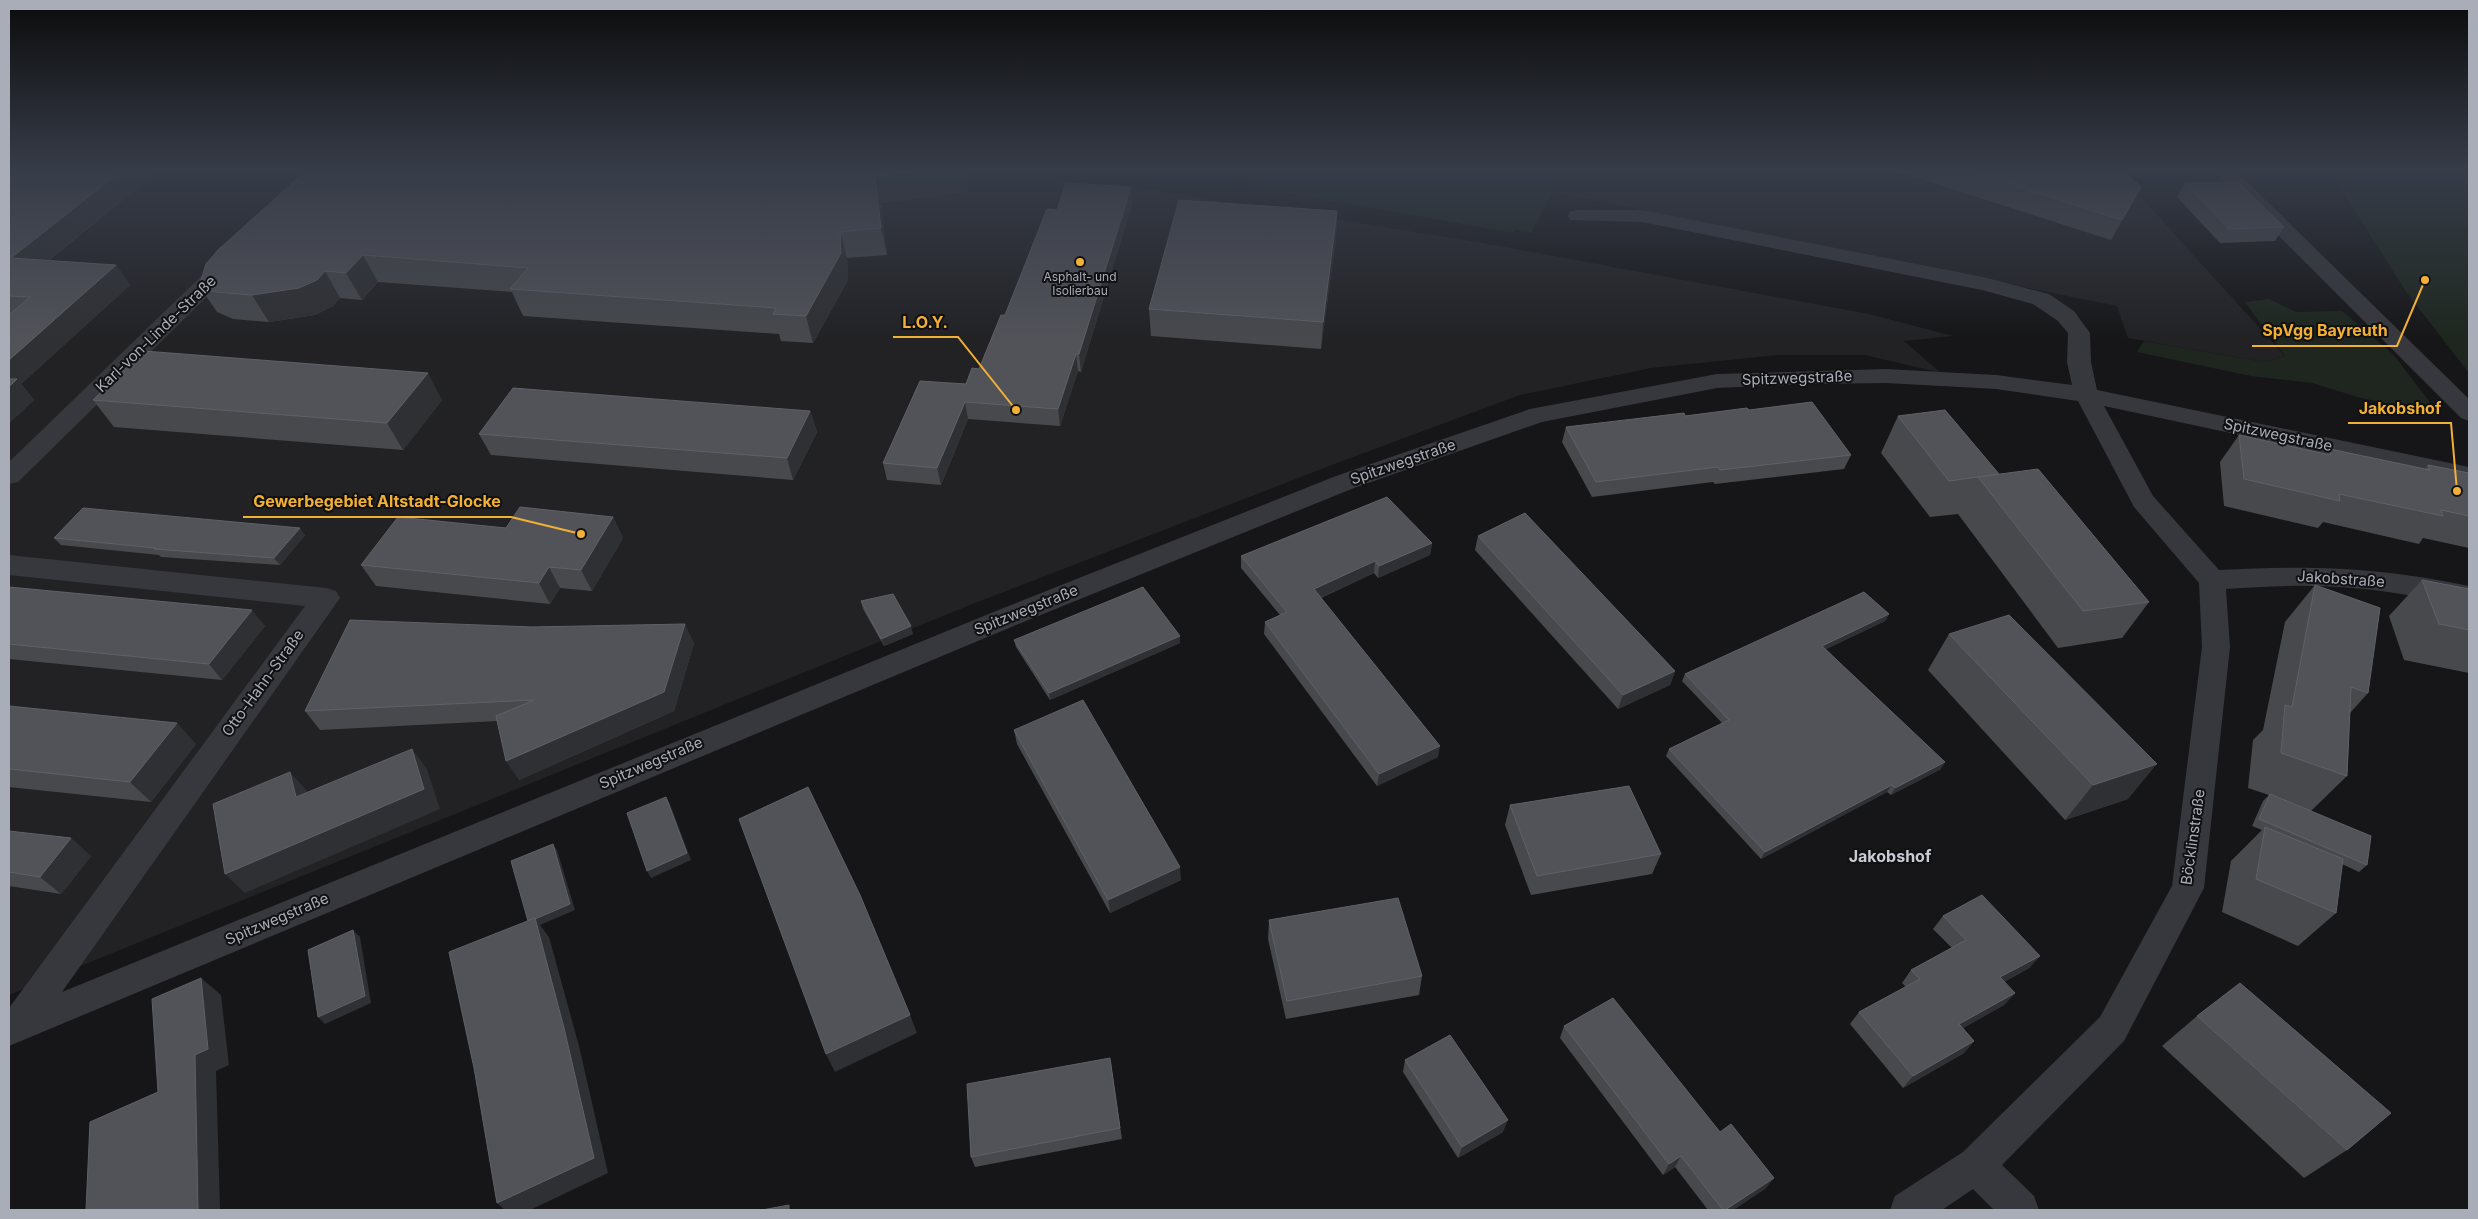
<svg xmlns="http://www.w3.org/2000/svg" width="2478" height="1219" font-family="Inter,sans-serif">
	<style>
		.built { fill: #222225 }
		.green { fill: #1e261f }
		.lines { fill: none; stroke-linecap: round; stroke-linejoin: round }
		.minor { fill: #37383d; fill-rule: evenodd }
		.wall { fill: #47494d }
		.shaded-wall { fill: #2f3033 }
		.building { fill: #525359; stroke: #5f6168 }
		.poi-dot { fill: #f2b134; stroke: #111113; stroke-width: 2 }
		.labels { text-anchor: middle; stroke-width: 4; stroke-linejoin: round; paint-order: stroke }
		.far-poi-label { font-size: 12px; fill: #a8adb8; stroke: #111113 }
		.street-label { font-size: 15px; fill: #a8adb8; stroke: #111113 }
		.neighbourhood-label { font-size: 16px; font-weight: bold; fill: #c9ccd4; stroke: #111113 }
		.leader { fill: none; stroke: #f2b134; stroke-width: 2 }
		.callout-dot { fill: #f2b134; stroke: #111113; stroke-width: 2 }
		.callout-label { font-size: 16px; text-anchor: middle; font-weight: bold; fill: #f2b134; stroke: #111113; stroke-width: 4; stroke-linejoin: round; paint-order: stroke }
	</style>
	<rect width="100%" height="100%" fill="#161618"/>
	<!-- built -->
	<g class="built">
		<path d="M9,169h957l174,19 343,55 386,71 84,22 -49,5 37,32 -76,-18h-87l-127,13 -131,27 -183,68 -367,142 -961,390z"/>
		<path d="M1565,169h545l8,3 167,184 -21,6 -136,-24 -11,-32 -564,-114z"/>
	</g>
	<!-- green -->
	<g class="green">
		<path d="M1127,169h438l-34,64 -16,-3 -1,3 -266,-47 1,-3z"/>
		<path d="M2328,169h141v204l-62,-80z"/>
		<path d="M2269,299l27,13 46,-1 51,43 46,60 -78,-16 -49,-15 -61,-7 -114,-24 7,-11 120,21 21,-6 -40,-54z"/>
	</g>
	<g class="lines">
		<!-- minor -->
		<g class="minor">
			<path d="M2212,169h22l235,230v22l-8,-3z"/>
			<path d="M1577,210h65l341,67 66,17 25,17 16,22 1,29 6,28 372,77v17l-365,-78 49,90 66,74c90,-5 161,-3 250,16v20c-39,-7 -77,-15 -117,-18 -42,-4 -84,-2 -126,1l4,58 -26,241 -80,153 -122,124 32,31 5,14h-45l-21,-21 -31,21h-52l5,-14 68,-44 137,-135 72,-131 30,-239 -3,-64 -65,-76 -56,-106 -82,-12 -110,-6 -76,1 -93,4 -175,34 -188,66 -333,135 -1012,423v-38l296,-402 -296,-31v-20l317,33 10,3 4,7 -278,394 939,-383 335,-133 194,-67 187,-35 169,-5 110,6 76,10 -5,-23 1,-29 -10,-12 -25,-17 -51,-14 -340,-68 -72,-2 -3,-4 3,-4z"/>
			<path d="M228,257l8,1 3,5 -3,5 -218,214 -9,2v-22l211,-204z"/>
		</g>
	</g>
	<!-- wall -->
	<g class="wall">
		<path d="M9,169h152l-113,92 68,4 14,20 -109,99 13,16 -25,23z"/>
		<path d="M308,169h657l2,8v15l-86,11 6,52 -40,3 1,22 -35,63 -32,-2 -2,-7 -256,-18 -11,-24 -134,-10 -16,18 -22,-2 -7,8 -18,9 -46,7 -36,-3 -16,-7 -18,-26z"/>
		<path d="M1889,169h232l20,18 -30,53z"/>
		<path d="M2185,183l99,44 -9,14 -55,2 -43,-46z"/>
		<path d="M1131,187l1,17 -51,168 -3,-1 -18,55 -92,-7 -27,66 -54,-5 -4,-17 83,-79 13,-15 78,-159z"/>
		<path d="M1337,211l-1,26 -15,112 -170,-13 -2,-27z"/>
		<path d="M93,400h349l-39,50 -289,-23z"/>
		<path d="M1749,410l102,45 -7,14 -129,15 -2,-2 -121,15 -30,-55 4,-15z"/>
		<path d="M810,411l7,21 -24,48 -302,-25 -12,-21z"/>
		<path d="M1898,416l101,58 150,128 -27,36 -64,10 -100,-134 -28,3 -49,-64z"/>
		<path d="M2239,435l87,19 4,-5 95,20 3,-4 41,8v75l-46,-10 -4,6 -96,-22 -5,6 -94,-22 -4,-44z"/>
		<path d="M613,517l10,21 -31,53 -32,-3 -10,16 -174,-18 -15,-21 145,-37z"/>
		<path d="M305,535l-25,30 -119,-8 -2,-2 -98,-10 -7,-7z"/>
		<path d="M1478,536l197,135 -5,14 -52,24 -143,-159z"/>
		<path d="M1432,543l-2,12 -52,23 -4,-5 -53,25 117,159 -61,29 -113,-152 1,-12 15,-7 -39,-47v-12z"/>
		<path d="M2422,580l47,9v84l-65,-13 -15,-44z"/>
		<path d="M2315,585l53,108 -18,20 -3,63 -36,35 56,54 -8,7 -17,-8 -6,49 -38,33 -76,-34 9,-51 31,-31 -10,-4 11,-25 6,-6 -21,-7 5,-48 10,-10 22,-108z"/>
		<path d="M9,587l256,39 -43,54 -213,-21z"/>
		<path d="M861,601l52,33 -29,12 -21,-37z"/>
		<path d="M1889,614l-4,7 -59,28 115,120 -50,26 -4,-3 -126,67 -95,-103 3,-7 53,-26 -40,-42 3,-7z"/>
		<path d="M1949,634l179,165 -63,21 -137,-150z"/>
		<path d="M1180,636v7l-130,57 -34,-53 -2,-7z"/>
		<path d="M694,643l-20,68 -155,69 -22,-59 -177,9 -15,-19z"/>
		<path d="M9,706l187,38 -45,58 -142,-15z"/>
		<path d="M1014,730l167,150 -71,33 -93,-169z"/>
		<path d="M1510,805l151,49 -9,20 -121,21 -26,-70z"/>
		<path d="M9,831l82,25 -30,38 -52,-8z"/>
		<path d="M1943,916l97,40 -11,12 -25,14 11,11 -11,12 -41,23 11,13 -10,12 -61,35 -53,-64 9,-12 47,-25 -4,-4 9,-13 41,-22 -19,-19z"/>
		<path d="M1269,920l153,56 -3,19 -133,24 -18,-80z"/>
		<path d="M2197,1016l150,134 -43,28 -142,-132z"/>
		<path d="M1564,1026l202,162 -33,22h-25l-33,-43 -12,8 -103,-137z"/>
		<path d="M1110,1058l12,81 -147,28 -4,-10z"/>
		<path d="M1405,1060l98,72 -45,26 -55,-86z"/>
	</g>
	<!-- shaded-wall -->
	<g class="shaded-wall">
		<path d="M124,169h37l-135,109 -15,-20z"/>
		<path d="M933,169h32l2,8v15l-86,11 6,52 -6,-27 -6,-51z"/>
		<path d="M1131,187l1,17 -51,168 -2,-18z"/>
		<path d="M2141,187l-11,20 -19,33 11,-20z"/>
		<path d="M1337,211l-1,26 -15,112 2,-27z"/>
		<path d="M840,232l7,26 1,22 -35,63 -7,-27z"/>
		<path d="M363,255l15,27 -16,18 -16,-27z"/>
		<path d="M116,265l14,20 -109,99 13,16 -25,23v-63z"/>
		<path d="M325,271l15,27 -7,8 -18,9 -46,7 -17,-27z"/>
		<path d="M1076,354l2,17 -18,55 -2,-17z"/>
		<path d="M428,373l14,27 -39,50 -16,-27z"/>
		<path d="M965,402l3,17 -27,66 -4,-17z"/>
		<path d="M810,411l7,21 -24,48 -6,-22z"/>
		<path d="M613,517l10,21 -31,53 -11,-21z"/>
		<path d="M300,528l5,7 -25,30 -6,-7z"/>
		<path d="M1432,543l-2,12 -52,23 1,-12z"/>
		<path d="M1375,561l-1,12 -61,28 1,-12z"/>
		<path d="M549,567l11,21 -10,16 -11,-21z"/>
		<path d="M252,610l13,16 -43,54 -13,-16z"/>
		<path d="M1889,614l-4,7 -67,32 4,-7z"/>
		<path d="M685,624l9,19 -20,68 -155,69 -13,-19z"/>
		<path d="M911,626l2,8 -29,12 -3,-7z"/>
		<path d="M1180,636v7l-130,57 -1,-7z"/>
		<path d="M1675,671l-5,14 -52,24 5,-14z"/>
		<path d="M177,723l19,21 -45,58 -21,-20z"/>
		<path d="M1440,746l-2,11 -61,29 2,-12z"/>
		<path d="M412,749l15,20 13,40 -195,84 -20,-19z"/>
		<path d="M1945,762l-4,7 -50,26 4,-7z"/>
		<path d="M2157,764l-29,35 -63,21 28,-35z"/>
		<path d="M290,772l18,20 -12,5z"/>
		<path d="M1892,785l-5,7 -126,67 4,-7z"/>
		<path d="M666,797l4,7 21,56 -40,18 -4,-7z"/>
		<path d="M71,838l20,18 -30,38 -21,-17z"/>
		<path d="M553,844l4,6 18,60 -35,15 9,12 30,109 29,127 -78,37h-25l-8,-7 36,-275z"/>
		<path d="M1180,867l1,13 -71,33 -2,-13z"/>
		<path d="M353,930l7,7 11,66 -46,21 -7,-7z"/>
		<path d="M2040,956l-11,12 -40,22 11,-13z"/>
		<path d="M201,978l20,17 8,70 -13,6 4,139h-22l-3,-155z"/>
		<path d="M2015,993l-11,12 -55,31 10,-12z"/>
		<path d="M910,1015l7,18 -82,39 -9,-18z"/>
		<path d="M1974,1041l-10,12 -61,35 10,-12z"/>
		<path d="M1508,1120l-5,12 -45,26 4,-11z"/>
		<path d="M1681,1156l-6,11 -12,8 6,-11z"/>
		<path d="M1774,1178l-8,10 -33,22h-8z"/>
	</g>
	<!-- building -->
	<g class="building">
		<path d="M9,169h115l-113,89 105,7 -107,95v-45l21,-18 -21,-1z"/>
		<path d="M308,169h625l-58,8 6,51 -41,4 1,21 -35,63 -33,-2 3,-6 -266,-19 18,-21 -165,-13 -17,18 -21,-2 -8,9 -18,8 -47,7 -37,-3 -16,-6 7,-22 12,-14z"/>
		<path d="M1961,169h160l20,18 -19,33z"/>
		<path d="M2238,182l46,45 -55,2 -44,-46z"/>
		<path d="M1066,183l65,4 -52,167h-3l-18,55 -93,-7 -28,66 -54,-5 37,-82 46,3 6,-16 7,1 22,-54h4l42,-106 10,1z"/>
		<path d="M1179,200l158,11 -14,111 -174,-13z"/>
		<path d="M144,351l284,22 -41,50 -294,-23z"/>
		<path d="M9,379h8l-8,8z"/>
		<path d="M513,388l297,23 -23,47 -308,-24z"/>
		<path d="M1812,402l39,53 -131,15 -2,-3 -122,15 -30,-55 118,-14 1,3 62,-8 2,2z"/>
		<path d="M1945,410l54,64 -50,7 -51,-65z"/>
		<path d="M2239,435l92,20 -1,-6 100,21 -2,-5 41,8v43l-28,-6 2,6 -104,-22 1,7 -96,-22z"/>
		<path d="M2038,469l111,133 -66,9 -105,-134z"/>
		<path d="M1387,497l45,46 -53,23 -4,-5 -61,28 126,157 -61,28 -114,-152 22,-10 -46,-56z"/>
		<path d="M520,507l93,10 -32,53 -32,-3 -10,16 -178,-18 37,-48 108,11z"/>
		<path d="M83,508l217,20 -26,30 -120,-9 2,-1 -102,-10z"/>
		<path d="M1525,513l150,158 -52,24 -145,-159z"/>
		<path d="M2422,580l47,9v41l-30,-6z"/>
		<path d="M2315,585l65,23 -12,85 -17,-6 -4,89 -66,-23 4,-48 7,2z"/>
		<path d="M9,587l243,23 -43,54 -200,-20z"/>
		<path d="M1143,587l37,49 -131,57 -35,-53z"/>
		<path d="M1864,592l25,22 -67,32 123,116 -50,26 -3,-3 -127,67 -96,-103 60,-29 -44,-46z"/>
		<path d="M893,594l18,32 -30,13 -20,-38z"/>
		<path d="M2009,615l148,149 -64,21 -144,-151z"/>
		<path d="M350,620l182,7 153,-3 -21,68 -158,69 -10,-45 38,-16 -229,11z"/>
		<path d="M1083,700l97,167 -72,33 -94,-170z"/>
		<path d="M9,706l168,17 -47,59 -121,-13z"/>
		<path d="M412,749l12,40 -199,85 -12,-70 77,-32 6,25z"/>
		<path d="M1629,786l32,68 -124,22 -27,-71z"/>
		<path d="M808,787l52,108 50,120 -84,39 -87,-235z"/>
		<path d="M2270,794l101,42 -4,29 -108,-46z"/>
		<path d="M666,797l21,56 -40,18 -20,-58z"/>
		<path d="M2265,827l78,32 -7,54 -80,-34z"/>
		<path d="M9,831l62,7 -31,39 -31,-5z"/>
		<path d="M553,844l17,60 -35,15v-1l-7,3 -17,-60z"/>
		<path d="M1982,895l58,61 -40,21 15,16 -56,31 15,17 -61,35 -54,-64 61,-33 -9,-9 55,-30 -23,-24z"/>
		<path d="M1398,898l24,78 -135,25 -18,-81z"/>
		<path d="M535,918l29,110 30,130 -97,45 -23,-135 -25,-116z"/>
		<path d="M353,930l12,66 -47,21 -10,-67z"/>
		<path d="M201,978l7,71 -13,6 3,155h-112l4,-88 68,-30 -6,-93z"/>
		<path d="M2240,983l151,130 -44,37 -150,-134z"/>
		<path d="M1613,998l107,134 11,-8 43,54 -49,32h-2l-42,-54 -12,8 -105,-138z"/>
		<path d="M1450,1035l58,85 -46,27 -57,-87z"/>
		<path d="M1110,1058l10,70 -149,29 -4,-73z"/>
		<path d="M789,1205v5h-27z"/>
	</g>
	<!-- sky -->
	<linearGradient id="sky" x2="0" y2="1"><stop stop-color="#0c0c0d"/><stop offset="0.5" stop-color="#363c48"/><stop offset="1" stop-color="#363c48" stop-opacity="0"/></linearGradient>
	<rect width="2478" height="340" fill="url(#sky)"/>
	<!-- markers -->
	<circle class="poi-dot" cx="1080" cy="262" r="5"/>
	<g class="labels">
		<!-- far-poi labels -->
		<g class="far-poi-label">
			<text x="1080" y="281">Asphalt- und<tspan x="1080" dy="14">Isolierbau</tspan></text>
		</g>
		<!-- street labels -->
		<g class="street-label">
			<text transform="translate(156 334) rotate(-44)" y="5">Karl-von-Linde-Straße</text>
			<text transform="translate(1797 378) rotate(-2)" y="5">Spitzwegstraße</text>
			<text transform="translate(2278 435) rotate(12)" y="5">Spitzwegstraße</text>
			<text transform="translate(1403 462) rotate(-19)" y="5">Spitzwegstraße</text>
			<text transform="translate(2341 579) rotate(4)" y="5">Jakobstraße</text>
			<text transform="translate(1026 610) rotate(-22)" y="5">Spitzwegstraße</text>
			<text transform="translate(263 683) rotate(-54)" y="5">Otto-Hahn-Straße</text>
			<text transform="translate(651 763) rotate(-23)" y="5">Spitzwegstraße</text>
			<text transform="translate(2193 837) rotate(-82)" y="5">Böcklinstraße</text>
			<text transform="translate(277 919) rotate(-23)" y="5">Spitzwegstraße</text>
		</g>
		<!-- neighbourhood labels -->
		<g class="neighbourhood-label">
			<text x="1890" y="862">Jakobshof</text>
		</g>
	</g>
	<!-- callouts -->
	<path class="leader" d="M1016 410L958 337H893M2425 280L2397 346H2252M2457 491L2451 423H2348M581 534L511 517H243"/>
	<g class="callout-dot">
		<circle cx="1016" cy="410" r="5"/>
		<circle cx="2425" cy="280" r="5"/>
		<circle cx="2457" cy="491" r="5"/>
		<circle cx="581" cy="534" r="5"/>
	</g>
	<g class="callout-label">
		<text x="925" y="328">L.O.Y.</text>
		<text x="2325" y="336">SpVgg Bayreuth</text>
		<text x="2400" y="414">Jakobshof</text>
		<text x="377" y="507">Gewerbegebiet Altstadt-Glocke</text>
	</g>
	<!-- border -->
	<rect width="2478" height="1219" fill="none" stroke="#a8adb8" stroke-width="20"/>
</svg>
